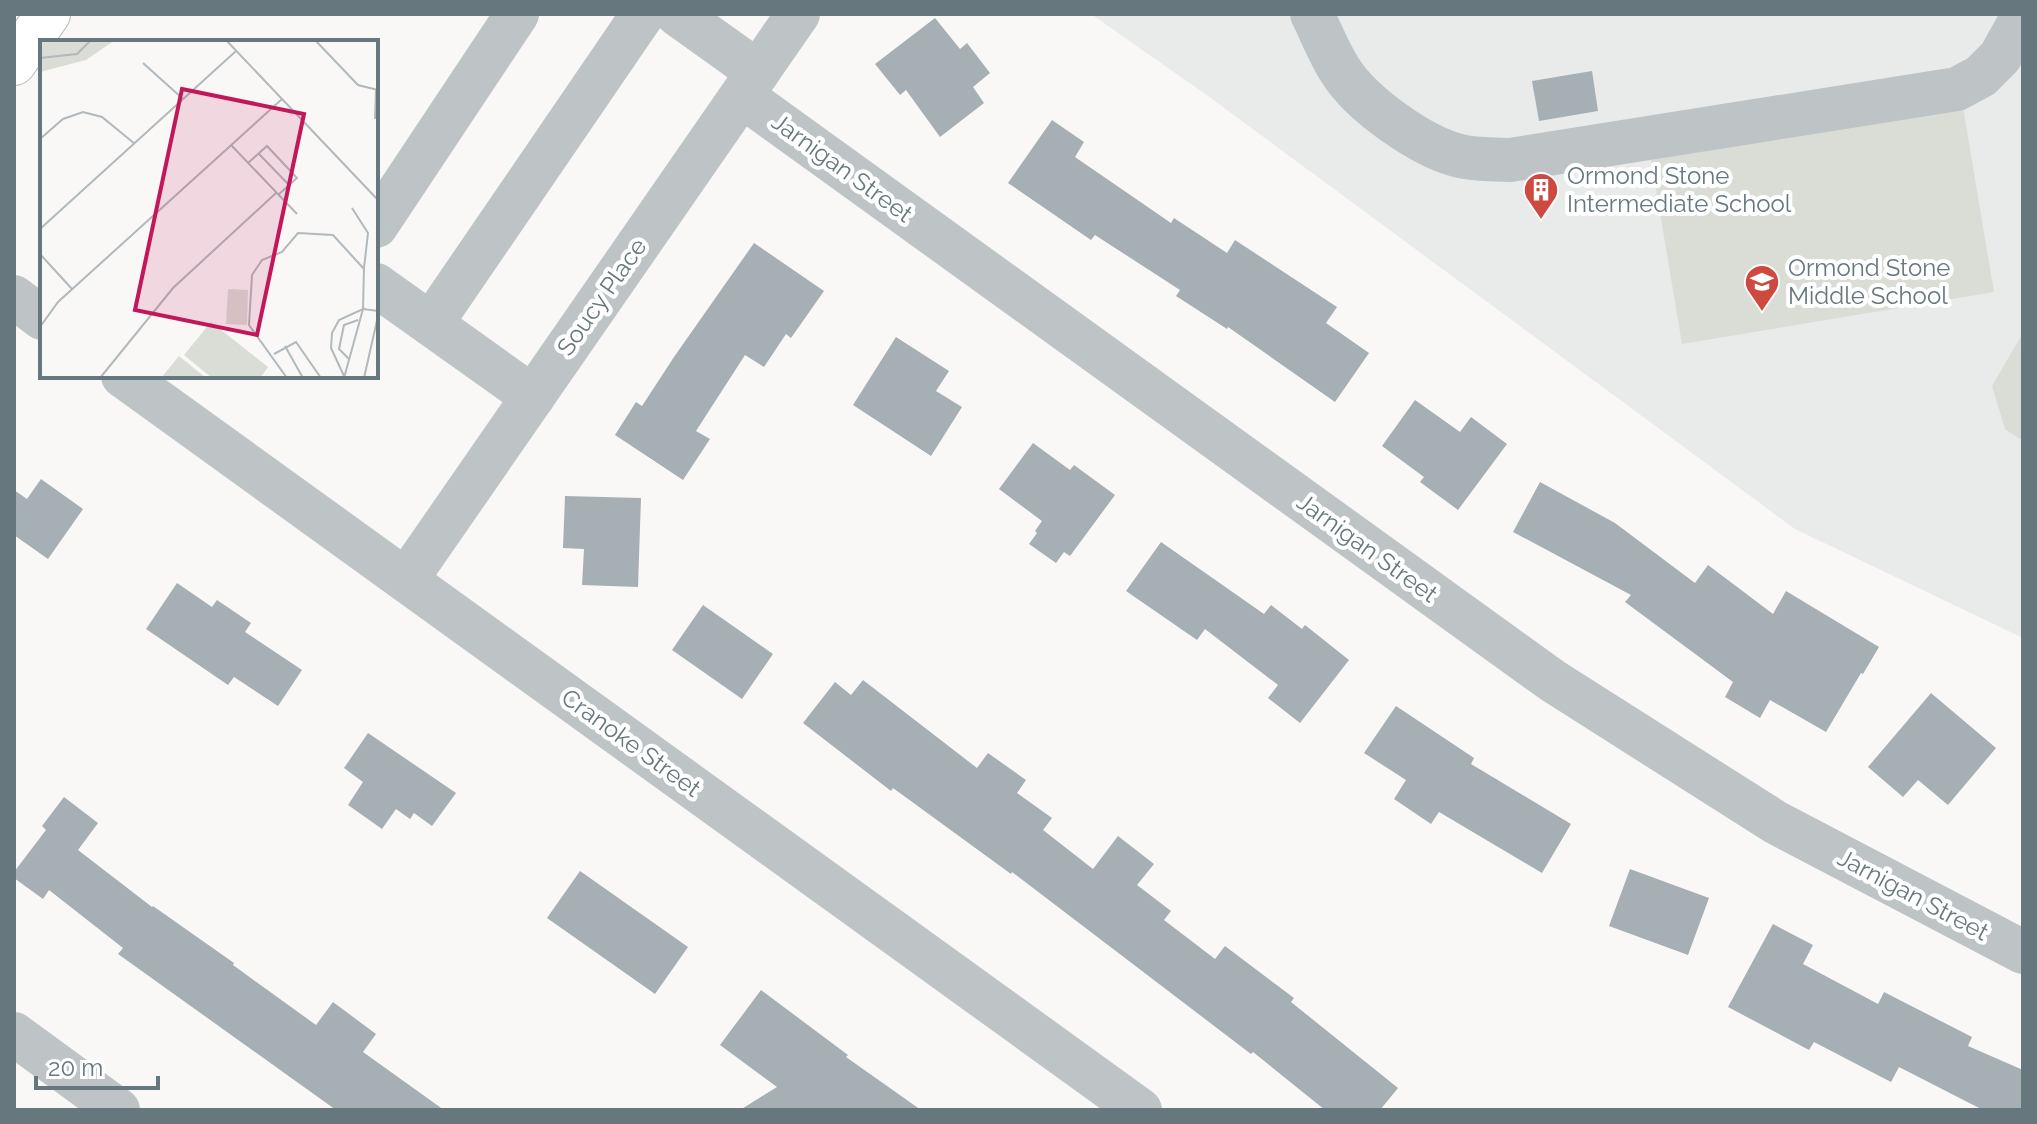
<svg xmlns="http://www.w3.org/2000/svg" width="2037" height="1124" font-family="Raleway,sans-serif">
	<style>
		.built { fill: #e9eaea }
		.green { fill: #daddd6 }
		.building { fill: #a6afb3 }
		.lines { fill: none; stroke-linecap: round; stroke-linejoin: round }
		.major-casing { stroke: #b2b8ba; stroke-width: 46 }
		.minor { stroke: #bec4c6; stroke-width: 44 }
		.major { stroke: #fff; stroke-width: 44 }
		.labels { text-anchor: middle; stroke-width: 8; stroke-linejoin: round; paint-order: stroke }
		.street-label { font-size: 24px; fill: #66787e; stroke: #fff }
		.poi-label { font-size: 24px; fill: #66787e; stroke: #fff; text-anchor: start }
		.inset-road { fill: none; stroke: #b1b9bc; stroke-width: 2 }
		.view { fill: #c2185b; fill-opacity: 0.15; stroke: #c2185b; stroke-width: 4 }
		.inset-edge { fill: none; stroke: #66787e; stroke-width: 4 }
	</style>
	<rect width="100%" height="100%" fill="#f9f8f7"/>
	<!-- built -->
	<path class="built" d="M1091,14h932v624l-228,-109 -587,-433z"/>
	<!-- green -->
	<g class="green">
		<path d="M1963,107l31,185 -312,52 -31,-185z"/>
		<path d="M2023,333v108l-18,-12 -13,-43z"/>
	</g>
	<!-- building -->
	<g class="building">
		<path d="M935,18l25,31 7,-6 23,30 -17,14 11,16 -44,34 -34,-47 -6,5 -25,-31z"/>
		<path d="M1592,71l6,40 -59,10 -7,-40z"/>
		<path d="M1052,120l32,22 -9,15 96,66 3,-5 53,35 8,-13 102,67 -11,16 43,30 -34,49 -107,-75 -1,2 -51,-33 4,-6 -85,-55 -4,5 -83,-57z"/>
		<path d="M754,243l70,48 -33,47 -5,-4 -22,33 -19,-12 -49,76 14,8 -27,41 -68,-45 21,-33 6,4 32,-49z"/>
		<path d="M896,337l53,34 -13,20 26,16 -31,49 -78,-51z"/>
		<path d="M1415,400l45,32 11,-15 36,27 -49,66 -38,-28 4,-5 -42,-31z"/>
		<path d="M1033,443l37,27 4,-5 41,30 -45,61 -6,-4 -8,11 -27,-19 8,-11 -2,-2 7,-10 -43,-32z"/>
		<path d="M41,479l42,30 -35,50 -34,-24v-45l13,9z"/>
		<path d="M1540,482l75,41 80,60 13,-18 65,49 13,-23 93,56 -16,27 -2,-1 -35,59 -56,-32 -10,18 -35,-21 8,-15 -108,-80 6,-7 -118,-63z"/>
		<path d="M565,496l76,2 -3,89 -56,-2 2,-36 -21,-1z"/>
		<path d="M1161,542l103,72 7,-9 31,24 3,-4 44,35 -49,63 -32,-25 10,-13 -73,-56 -8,11 -71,-49z"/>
		<path d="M177,583l35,24 5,-7 34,23 -6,9 57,38 -24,36 -44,-29 -6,8 -82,-56z"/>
		<path d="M703,605l70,49 -31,45 -70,-49z"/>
		<path d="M863,680l114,88 11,-15 38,27 -9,13 35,25 -9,12 50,39 25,-33 36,28 -17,21 34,26 -7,9 51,39 10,-13 69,52 -3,4 107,86 -18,22h-55l-72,-58 -2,2 -239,-182 -1,2 -118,-86 -2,3 -88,-68 32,-41 16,13z"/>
		<path d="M1931,693l65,55 -48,57 -30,-25 -15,17 -35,-30z"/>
		<path d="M1396,706l78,52 -3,6 100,60 -29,49 -103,-61 -8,12 -37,-25 12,-19 -42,-27z"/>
		<path d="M368,733l88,60 -24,33 -18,-13 -4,6 -14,-10 -14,20 -34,-24 15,-23 -19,-14z"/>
		<path d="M64,797l34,26 -20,27 74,57 1,-1 81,57 -1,2 83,60 17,-23 43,32 -13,18 81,58h-108l-218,-156 5,-6 -74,-58 -6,9 -29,-21v-6l32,-42 -4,-4z"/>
		<path d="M1630,869l79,29 -21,57 -79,-29z"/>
		<path d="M580,871l108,76 -33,47 -108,-76z"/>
		<path d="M1773,924l40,21 -10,19 75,40 6,-12 88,45 -4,9 55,24v40h-40l-84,-43 -8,15 -77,-40 -5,8 -81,-43z"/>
		<path d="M761,990l87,65 -2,2 75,53h-181l37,-23 -57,-42z"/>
	</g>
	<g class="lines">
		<defs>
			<path id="major" d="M14,63l34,-49"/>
		</defs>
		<!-- major casing -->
		<use href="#major" class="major-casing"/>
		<!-- minor -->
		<g class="minor">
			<path d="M677,14l81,58"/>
			<path d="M1312,14c9,18 17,39 28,56 21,34 82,77 120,86 15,4 34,3 50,4l447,-71 24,-13 19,-19 23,-41"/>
			<path d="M742,96l811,585 222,141 248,130"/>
			<path d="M376,226l141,-212"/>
			<path d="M376,285l157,112"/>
			<path d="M14,297l28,21"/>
			<path d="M431,324l212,-310"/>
			<path d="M123,376l1017,734"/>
			<path d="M406,580l392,-566"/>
			<path d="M14,1034l104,76"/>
		</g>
		<!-- major -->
		<use href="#major" class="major"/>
	</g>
	<!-- icons -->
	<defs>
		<symbol id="building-pin" viewBox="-11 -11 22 30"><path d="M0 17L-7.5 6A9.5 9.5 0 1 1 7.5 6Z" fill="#ce4a41" stroke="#fff"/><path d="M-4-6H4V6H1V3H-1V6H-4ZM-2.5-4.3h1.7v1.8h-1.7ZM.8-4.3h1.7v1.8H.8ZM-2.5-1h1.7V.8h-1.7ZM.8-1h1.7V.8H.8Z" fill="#fff"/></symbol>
		<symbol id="school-pin" viewBox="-11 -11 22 30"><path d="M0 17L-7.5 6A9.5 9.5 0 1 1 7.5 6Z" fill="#ce4a41" stroke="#fff"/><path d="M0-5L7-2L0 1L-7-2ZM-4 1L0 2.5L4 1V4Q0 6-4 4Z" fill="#fff"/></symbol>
	</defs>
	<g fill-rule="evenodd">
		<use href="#building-pin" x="1521" y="170" width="40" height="54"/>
		<use href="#school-pin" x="1742" y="262" width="40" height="54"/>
	</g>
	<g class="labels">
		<!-- street labels -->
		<g class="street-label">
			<text transform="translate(842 168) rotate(36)" y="8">Jarnigan Street</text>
			<text transform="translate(602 297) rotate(-55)" y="8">Soucy Place</text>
			<text transform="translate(1367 548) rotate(36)" y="8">Jarnigan Street</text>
			<text transform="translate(631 743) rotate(36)" y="8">Cranoke Street</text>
			<text transform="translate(1913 895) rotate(28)" y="8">Jarnigan Street</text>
		</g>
		<!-- poi labels -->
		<g class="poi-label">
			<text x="1567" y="184">Ormond Stone<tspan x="1567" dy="28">Intermediate School</tspan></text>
			<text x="1788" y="276">Ormond Stone<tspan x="1788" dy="28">Middle School</tspan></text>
		</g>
	</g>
	<!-- overview -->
	<g transform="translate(40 40)">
		<rect width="338" height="338" fill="#f9f8f7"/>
		<path d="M0,0h75l-29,20 -46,12zM188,249l20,1 -1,35 -21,-1zM171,282l57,45 -8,11h-48l-28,-23zM139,316l27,22h-45z" fill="#daddd6"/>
		<path class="inset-road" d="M186,0l152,160M275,0l43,45 20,5M0,18l37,-4 14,-14M103,23l40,36M335,79l1,-29M0,99l23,-20 20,-7 19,5 33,27M191,105l66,69M219,114l30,31M208,123l19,-17 30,32 -19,17M312,168l16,25 -4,35M0,189l196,-178M0,214l32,35M0,287l18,-25 224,-203M245,306l18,32M234,314l22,-12 25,36M309,319l-10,-10 5,-24 14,-5M60,338l73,-90 103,-95M247,338l-38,-53 3,-50 10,-15 20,-8 16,-19 35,2 31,34 -1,40 15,2M304,338l19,-69 -24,11 -7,13 -1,15 13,28M324,338l14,-62"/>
		<path class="view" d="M142,49l122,25 -47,221 -122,-25z"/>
		<rect width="338" height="338" class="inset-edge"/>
	</g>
	<!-- border -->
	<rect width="2037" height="1124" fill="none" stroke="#66787e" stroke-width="32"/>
	<!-- scale -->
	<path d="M36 1076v12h122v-12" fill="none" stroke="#66787e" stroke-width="4"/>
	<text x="48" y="1076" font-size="24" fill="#66787e" stroke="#ffffff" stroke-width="6" paint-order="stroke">20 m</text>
</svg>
